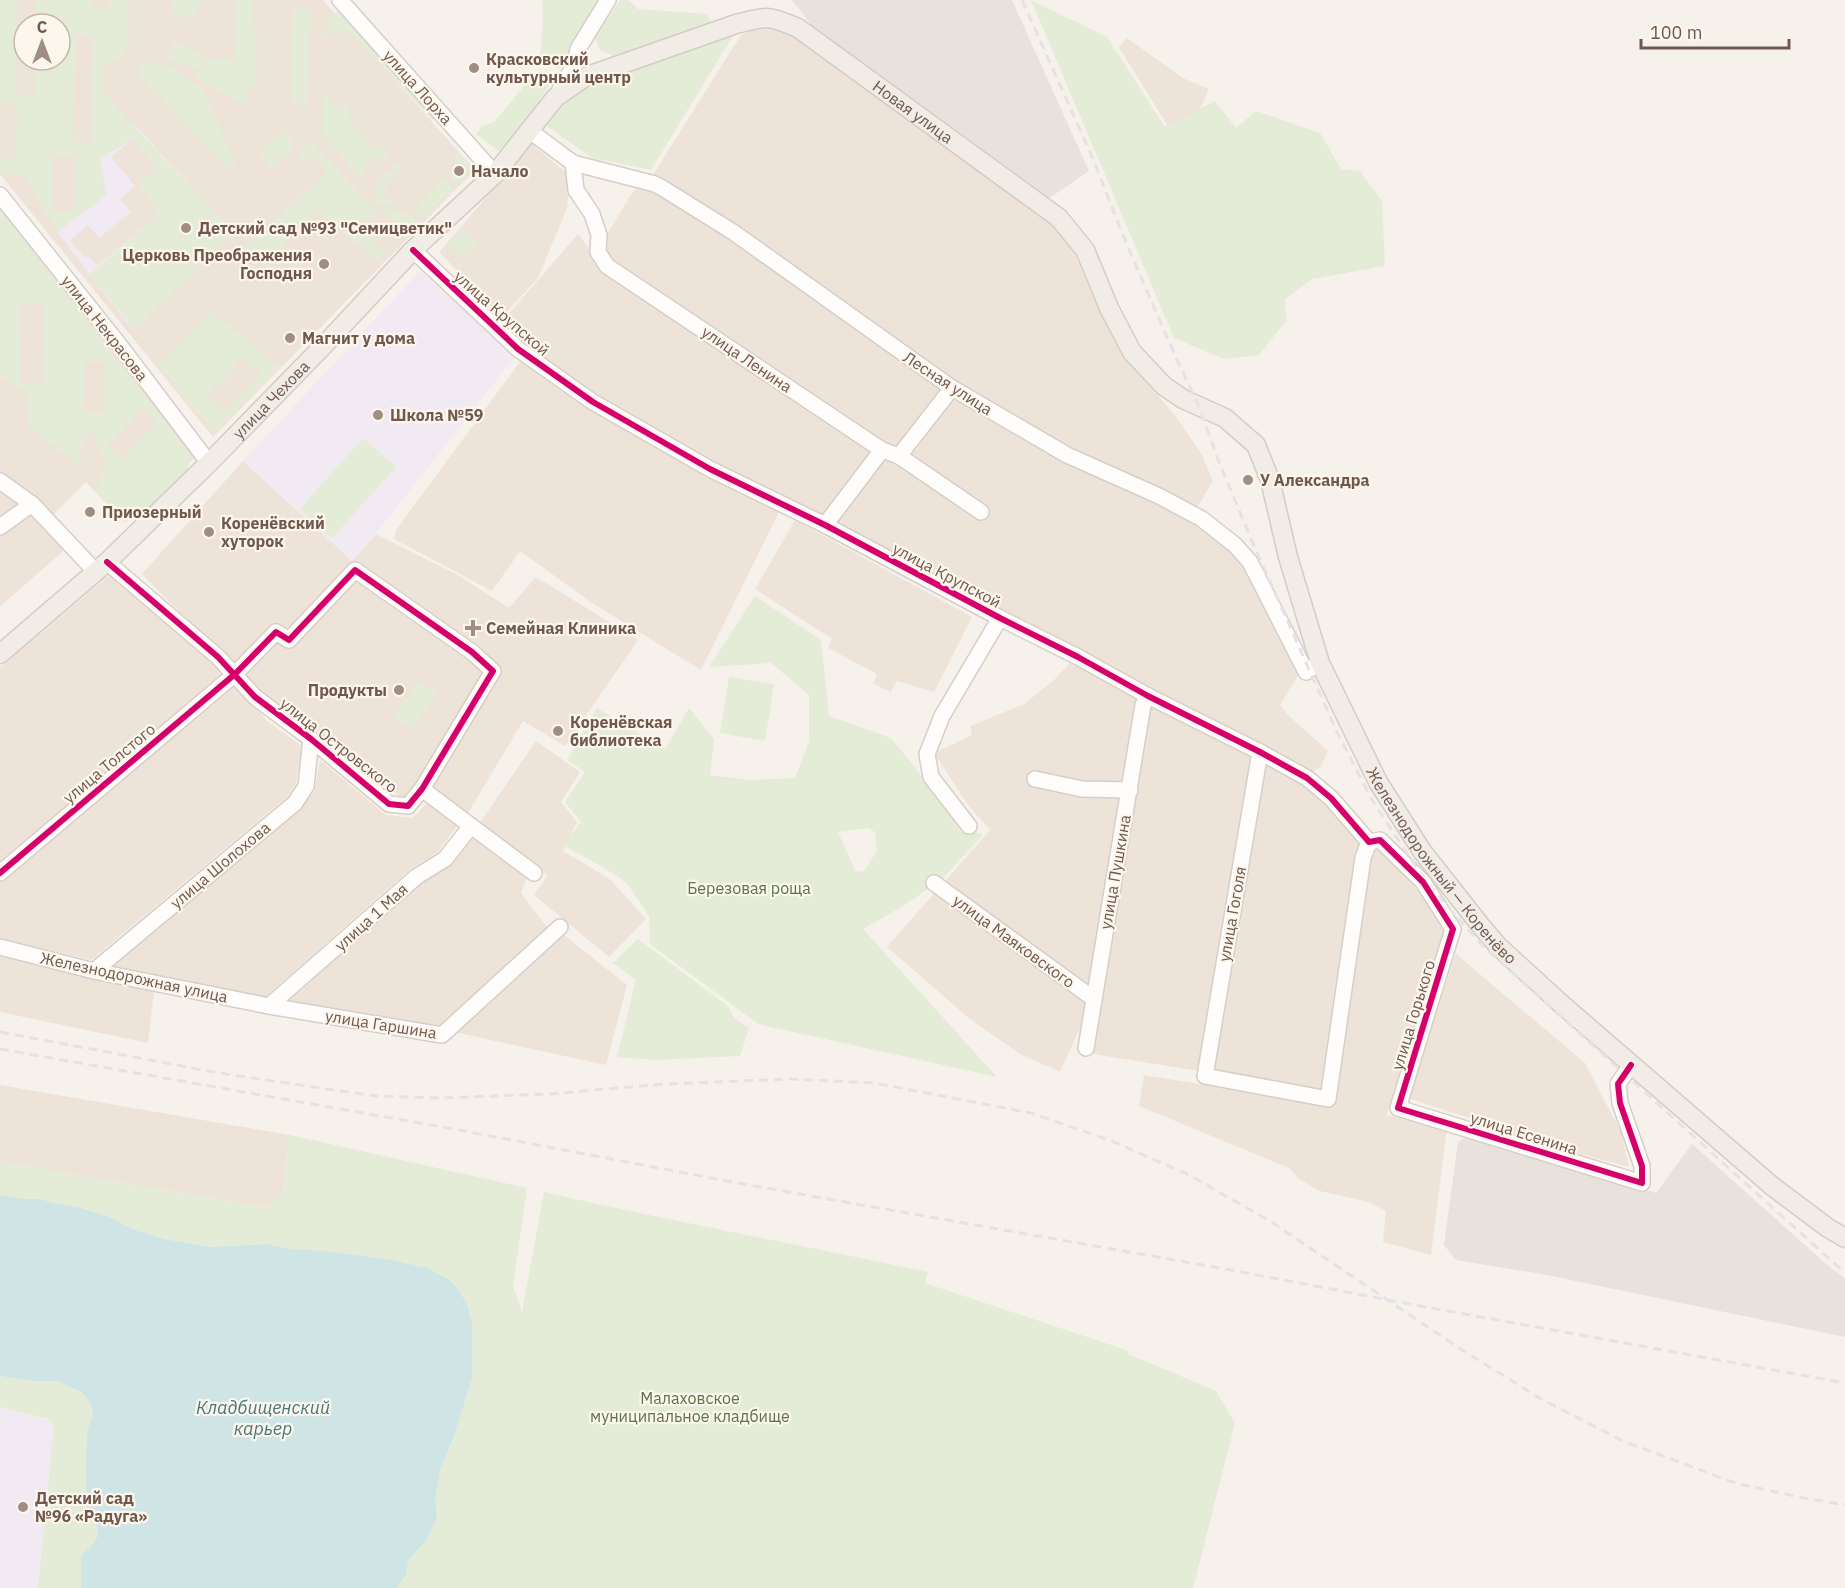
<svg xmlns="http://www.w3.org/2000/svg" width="1845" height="1588" font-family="'IBM Plex Sans',sans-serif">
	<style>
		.residential { fill: #eee3d9; fill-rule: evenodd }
		.industrial { fill: #e8e1dc }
		.education { fill: #f2eaf2; fill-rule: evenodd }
		.green { fill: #e4ecd7; fill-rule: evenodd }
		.water { fill: #cee4e5 }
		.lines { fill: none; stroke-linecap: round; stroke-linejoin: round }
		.minor-casing { stroke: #d5cec9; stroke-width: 18 }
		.major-casing { stroke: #d4ccc7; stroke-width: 21 }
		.minor { stroke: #fefdfc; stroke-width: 15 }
		.major { stroke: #f1ece6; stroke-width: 18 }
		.rail { stroke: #e4e2e4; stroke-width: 3; stroke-dasharray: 9 6; stroke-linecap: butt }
		.cycleway-casing { stroke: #fdf6ed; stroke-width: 10 }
		.cycleway { stroke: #d6006c; stroke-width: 6 }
		.poi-dot { fill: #a08e85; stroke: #fdf6ed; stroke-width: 2 }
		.labels { text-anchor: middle; stroke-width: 4.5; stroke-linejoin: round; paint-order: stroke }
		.poi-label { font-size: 16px; font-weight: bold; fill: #71584e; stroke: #fdf6ed; text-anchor: start }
		.street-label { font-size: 16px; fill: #71584e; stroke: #fdf6ed }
		.park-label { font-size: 16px; fill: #587647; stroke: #fdf6ed }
		.water-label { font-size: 18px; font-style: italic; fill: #47777b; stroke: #fdf6ed }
	</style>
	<rect width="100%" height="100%" fill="#f6f1eb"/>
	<!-- residential -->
	<g class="residential">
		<path d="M0,0h323l152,170 -262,267 -213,-263zM24,24h36v36h-36z"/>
		<path d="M763,24l36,10 254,190 17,20 30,69 25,45 50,57 27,40 11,26 -16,27 -117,-52 -125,-75 -304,-203 90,-143z"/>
		<path d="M1127,38l56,40 26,11 -15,32 -22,12 -53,-86z"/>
		<path d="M532,144l39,33 -4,31 -29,70 -37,40 -62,-66z"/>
		<path d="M644,182l57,33 245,176 -46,63 -296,-196 -1,-17 29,-48z"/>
		<path d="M0,203l195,254 -70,66 -39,-41 -33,33 -53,-44z"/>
		<path d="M578,234l21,28 278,188 -49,69 -9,1 -227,-121 -94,-73z"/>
		<path d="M522,359l259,149 -80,162 -109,-67 -72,-52 -28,40 -98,-52 2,-9z"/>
		<path d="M956,393l220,113 66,51 58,115 -20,33 9,11 39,35 -8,17 -9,4 -477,-248 43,-61 21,-3 18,-10z"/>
		<path d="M243,461l109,100 24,-27 82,41 51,33 27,-31 102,63 -73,106 -42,-25 -55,92 -48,-31 -13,20 -147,-109 -118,-119z"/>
		<path d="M0,487l22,16 45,45 -67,58z"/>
		<path d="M795,520l177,97 -38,75 -37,-11 -6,11 -18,-8 4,-10 -49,-26 4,-9 -77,-50z"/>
		<path d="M112,573l102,87 10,14 -224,187v-193z"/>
		<path d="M1073,660l66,37 -26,141 -28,179 -25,55 -40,-18 -49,-34 -84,-73 103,-117 -22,-25 -34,-52 38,-18 -2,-9 54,-22 30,-24z"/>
		<path d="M235,683l32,38 35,25 -6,37 -8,13 -197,164 -91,-22v-60z"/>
		<path d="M1153,705l98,48 -52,318 -106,-17 55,-346z"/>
		<path d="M536,741l44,31 -19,30 16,20 -14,29 47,28 36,40 -37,38 -75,-62 14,-20 -71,-48z"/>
		<path d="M320,760l66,55 27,3 13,-14 32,21 -20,27 -28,17 -146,129 -160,-31 193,-159 17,-16z"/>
		<path d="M1265,762l48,27 48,49 -40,257 -108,-21z"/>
		<path d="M472,832l57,41 -8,20 29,38 -110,99 -157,-28z"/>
		<path d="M1374,847l26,23 45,53 -6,40 -53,153 14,-1 47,13 -16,127 -48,-13 3,-31 -17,-9 -49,-11 -21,-12 -10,-11 -150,-62 5,-31 188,31 32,-233z"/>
		<path d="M560,932l67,53 -21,80 -152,-33z"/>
		<path d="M0,953l154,38 -6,52 -148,-31z"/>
		<path d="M1456,954l129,109 36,69 8,35 -59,-16 -3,5 -59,-18 2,-7 -102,-33z"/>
		<path d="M0,1085l290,50 -8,58 -13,15 -269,-46z"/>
	</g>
	<!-- industrial -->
	<g class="industrial">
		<path d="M792,0h220l77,171 -41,28 -236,-173z"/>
		<path d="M1468,1136l81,24 5,6 10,-1 92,28 36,-49 132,118 21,17v58l-303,-63 -86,-14 -12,-15 14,-103z"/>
	</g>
	<!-- education -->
	<g class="education">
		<path d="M135,125l96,106 -102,94 -72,-93 49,-37 -6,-36zM133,139l24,29 -19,16 15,18 -2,3 8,10 -62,51 -9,-10 -3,2 -15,-18 18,-15 11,13 32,-26 -11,-13 15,-13 -24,-29z"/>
		<path d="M420,271l95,85 -139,178 -24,27 -109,-100z"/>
		<path d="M0,1407l47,13 7,5 -16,163h-38z"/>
	</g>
	<!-- green -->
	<g class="green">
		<path d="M0,0h17l-1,94 18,1 1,-35h25v-36h-25l1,-24h55v7h19v-7h18l-2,54 -24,14 4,28 115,124 8,17 -94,93 -45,-56 69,-59 -8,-10 2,-3 -15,-18 19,-16 -24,-29 -33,20 6,36 -49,37 -33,-57 -24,-1v-14h16l1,-56 -17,-1zM75,35l18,1 -2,107 -18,-1zM73,155v57h-19v-56z"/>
		<path d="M172,0h29l-1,7 -8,10 -20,-5z"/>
		<path d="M235,0h18l4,85 -8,3v-14l-2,-1 1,32 -24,-10 -28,-18 11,-19h23l9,7 -4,-5z"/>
		<path d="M542,0h59l-42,69 -19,-13 3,-35z"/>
		<path d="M620,0h8l10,9 69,5 4,10 -95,33 -16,-7 -5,-12z"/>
		<path d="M1031,0l76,37 58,90 50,-26 21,27 20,-17 64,22 21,36 19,2 22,30 3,65 -73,13 -27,20 1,22 -27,34 -35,4 -50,-21z"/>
		<path d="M293,6l19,4 -3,35 -1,64 -17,-8z"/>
		<path d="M338,11l97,107 -3,2 -82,-88 -20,2 -7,5 6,-20z"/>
		<path d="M734,34l-83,136 -59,-12 -48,-34 13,-18 35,-25z"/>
		<path d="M174,42l32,15 -8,13 -32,-13z"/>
		<path d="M145,63l25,2 31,22 35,76 -7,7 -93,-98z"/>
		<path d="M536,72l14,12 -23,34 -27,34 -24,-18 7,-8 11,-4z"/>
		<path d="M322,90l15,18 6,-6 9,11 -5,5 26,30 5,-4 11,12 -6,6 -9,-4 -12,11 4,5c-3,3 -6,2 -10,-1l-34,-38z"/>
		<path d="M282,130l13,15 -24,23 -12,-15z"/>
		<path d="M310,140l69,74 -8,3 -8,6 1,9 22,20 -9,9 -59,-50 -55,55 -18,-19 11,-12h4l68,-64 -14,-15 -9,7 -9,-10z"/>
		<path d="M457,152l15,17 -14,16 -10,-10 6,-9z"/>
		<path d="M398,163l6,4 -18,17 2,3 -5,6 13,13 -20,-2 -1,-21z"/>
		<path d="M444,179l10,10 -29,29 -10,-9z"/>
		<path d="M379,207l30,6 11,9 -11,11z"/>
		<path d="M0,210h1l189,244 -4,27 -41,32 -21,3 -29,-24 11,-27 -9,-18 -1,-15 -13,7 -4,27 -51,-40v-31l-28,-19zM20,304h22l1,79h-22zM85,362h19l-1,51 -19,-1zM143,408l15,14 -36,37 -15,-14z"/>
		<path d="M463,230l15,14 -15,15 -15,-14z"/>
		<path d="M212,312l68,55 -66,66 -56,-68zM242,357l19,17 -37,39 -18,-17 12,-13 3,3 12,-13 -3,-3z"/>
		<path d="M363,438l33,29 -64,71 -32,-29z"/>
		<path d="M755,596l66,44 8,76 62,22 27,33 43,61h15l7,3 -41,44 -37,26 -42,24 134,148 -239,-53 -108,-80 -1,-28 -23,-34 -25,-16 -38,-21 18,-23 -16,-20 20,-30 -18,-12 30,-52 68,41 24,-41 25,31 -4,36 40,5 45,-2 14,-36v-47l-38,-32 -62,4zM868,828l7,4 2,19 -13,20 -8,1 -18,-40z"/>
		<path d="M729,677l45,7 -9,57 -45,-8z"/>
		<path d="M418,681l19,12 -25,37 -18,-12z"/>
		<path d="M638,939l90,67 6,12 15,10 -9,28 -84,4 -39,-3 19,-77 -23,-17z"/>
		<path d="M290,1135l237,53 -14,98 9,26 22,-120c128,29 256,53 384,80l-3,11 204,68 -1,3 88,37 19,32 -42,165h-796l9,-13 2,-14 19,-22 10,-22 -2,-17 6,-33 12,-28 19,-60v-55l-5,-21 -80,-44 -63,-8 -33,-2 -24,-5 -56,3 -47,-8 -32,-10 -22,-12 -32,-10 -20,-3 -18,-5h-16l-24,-4v-33l268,46 14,-15z"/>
		<path d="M0,1376l33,5h23l26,11 8,11 3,11 -6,17 -1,37 12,66 -3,10 -14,11v33h-43l16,-163 -7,-6 -47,-12z"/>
	</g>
	<!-- water -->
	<path class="water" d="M0,1195l24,4h16l18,5 20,3 32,10 22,12 32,10 47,8 56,-3 24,5 33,2 63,8 40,9 24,13 16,22 5,21v55l-19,60 -12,28 -6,33 2,17 -10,22 -19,22 -2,14 -9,13h-316v-33c18,-14 24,-24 6,-42l-1,-45 1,-37 6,-17 -3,-11 -8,-11 -26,-11h-23l-33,-5z"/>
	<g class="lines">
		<defs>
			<g id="minor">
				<path d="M340,0l155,174"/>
				<path d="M556,97l19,-33 3,-15 30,-49"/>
				<path d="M530,131l43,32 82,21 9,5 69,43 219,156 115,67 92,41 43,23 33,26 15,17 56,110 14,-9"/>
				<path d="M573,163l3,27 16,24 7,21 -1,17 9,14 275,184 17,6 82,56"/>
				<path d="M0,195l121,152 88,116"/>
				<path d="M413,250l105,99 75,53 117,67 115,56 175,93 78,39 70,39 112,56 47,26 24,20 38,44 11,-2 43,42 30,47 -55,179 244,75v-17l-22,-63 -2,-19 13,-19"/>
				<path d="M899,456l53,-68"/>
				<path d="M0,481l32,23 64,68"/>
				<path d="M825,525l57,-75"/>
				<path d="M0,527l32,-23"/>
				<path d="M1260,752l-55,324 123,23 35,-241 6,-16"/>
				<path d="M1035,779l47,10 48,1"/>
				<path d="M422,789l112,84"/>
				<path d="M969,826l-38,-49 -4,-23 15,-38 58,-98"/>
				<path d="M0,873l235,-199 41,-42 13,8 66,-70 117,82 21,19 -71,118 -14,17 -19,-2 -78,-65 -56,-42 -37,-40 -111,-95"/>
				<path d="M934,883l160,116"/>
				<path d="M0,947l94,24 175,35 173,29 118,-108"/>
				<path d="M94,971l201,-168 11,-17 5,-47"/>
				<path d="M269,1006l147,-129 29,-18 26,-33"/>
				<path d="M1086,1048l57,-343 5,-9"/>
			</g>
			<g id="major">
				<path id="s1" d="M0,654l107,-92 102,-99 119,-122 85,-91 82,-76 60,-76 30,-21 151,-53c32,-8 32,-9 62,4l261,190 26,32 24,58 23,44 32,34 19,13 42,19 31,27 14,35 18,77 32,106 58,119 44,69 59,75 17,20 60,55 214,185 56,42 17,10"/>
			</g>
		</defs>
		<!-- minor casing -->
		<use href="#minor" class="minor-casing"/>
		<!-- major casing -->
		<use href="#major" class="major-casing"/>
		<!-- minor -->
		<use href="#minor" class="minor"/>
		<!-- major -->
		<use href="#major" class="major"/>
		<!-- rail -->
		<g class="rail">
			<path d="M1022,0l72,161 28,72 47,109 30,65 20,55 35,84 83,186 35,68 46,70 22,28 44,49 361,326"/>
			<path d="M0,1032l219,41 156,23 63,2 111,-4 116,-10 125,-5 84,4 157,30 81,28 77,34 81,46 189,127 82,51 82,42 112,42 64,14 46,8"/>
			<path d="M0,1049l448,79 295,56 488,86 184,35 430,78"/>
			<path d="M1708,1230l137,88"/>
		</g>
		<defs>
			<g id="cycleway">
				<path d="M413,250l105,99 75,53 117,67 115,56 175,93 78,39 70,39 112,56 47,26 24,20 38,44 11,-2 43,42 30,47 -55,179 244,75v-17l-22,-63 -2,-19 13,-19"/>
				<path d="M0,873l235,-199 41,-42 13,8 66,-70 117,82 21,19 -71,118 -14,17 -19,-2 -78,-65 -56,-42 -37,-40 -111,-95"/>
			</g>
		</defs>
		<!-- cycleway casing -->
		<use href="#cycleway" class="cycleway-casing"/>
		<!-- cycleway -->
		<use href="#cycleway" class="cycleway"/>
	</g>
	<!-- markers -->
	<g class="poi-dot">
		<circle cx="474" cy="68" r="6"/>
		<circle cx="459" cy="171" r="6"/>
		<circle cx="186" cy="228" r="6"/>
		<circle cx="324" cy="264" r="6"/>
		<circle cx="290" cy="338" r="6"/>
		<circle cx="378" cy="415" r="6"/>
		<circle cx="1248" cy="480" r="6"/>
		<circle cx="90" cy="512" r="6"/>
		<circle cx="209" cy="532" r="6"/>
		<path d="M470 619h6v6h6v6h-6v6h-6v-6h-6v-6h6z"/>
		<circle cx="399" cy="690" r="6"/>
		<circle cx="558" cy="731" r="6"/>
		<circle cx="23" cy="1507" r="6"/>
	</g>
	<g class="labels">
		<!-- poi labels -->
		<g class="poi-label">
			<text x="486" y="65">Красковский<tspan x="486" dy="18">культурный центр</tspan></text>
			<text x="471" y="177">Начало</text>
			<text x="198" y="234">Детский сад №93 "Семицветик"</text>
			<text x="312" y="261" text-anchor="end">Церковь Преображения<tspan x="312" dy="18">Господня</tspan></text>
			<text x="302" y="344">Магнит у дома</text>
			<text x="390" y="421">Школа №59</text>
			<text x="1260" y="486">У Александра</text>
			<text x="102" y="518">Приозерный</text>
			<text x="221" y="529">Коренёвский<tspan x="221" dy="18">хуторок</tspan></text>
			<text x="486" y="634">Семейная Клиника</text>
			<text x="387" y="696" text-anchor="end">Продукты</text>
			<text x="570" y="728">Коренёвская<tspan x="570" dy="18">библиотека</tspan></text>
			<text x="35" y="1504">Детский сад<tspan x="35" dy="18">№96 «Радуга»</tspan></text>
		</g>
		<!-- street labels -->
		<g class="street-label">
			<text transform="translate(418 87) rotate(48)" y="6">улица Лорха</text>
			<text dy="6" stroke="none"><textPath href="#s1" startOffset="1190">Новая улица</textPath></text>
			<text transform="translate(502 313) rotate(41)" y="6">улица Крупской</text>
			<text transform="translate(105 328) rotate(52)" y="6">улица Некрасова</text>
			<text transform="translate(747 359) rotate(34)" y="6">улица Ленина</text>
			<text transform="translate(948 383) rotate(33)" y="6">Лесная улица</text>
			<text dy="6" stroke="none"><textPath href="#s1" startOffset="372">улица Чехова</textPath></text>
			<text transform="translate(947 575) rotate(28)" y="6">улица Крупской</text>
			<text transform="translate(339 745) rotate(38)" y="6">улица Островского</text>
			<text transform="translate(109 763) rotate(-40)" y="6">улица Толстого</text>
			<text dy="6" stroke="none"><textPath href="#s1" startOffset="2146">Железнодорожный — Коренёво</textPath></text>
			<text transform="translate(220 865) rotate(-40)" y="6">улица Шолохова</text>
			<text transform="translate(1115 872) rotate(-80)" y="6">улица Пушкина</text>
			<text transform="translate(1232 914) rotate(-80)" y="6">улица Гоголя</text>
			<text transform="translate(371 917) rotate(-42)" y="6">улица 1 Мая</text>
			<text transform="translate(1014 941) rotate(36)" y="6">улица Маяковского</text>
			<text transform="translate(134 977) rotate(12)" y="6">Железнодорожная улица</text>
			<text transform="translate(1413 1015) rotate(-73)" y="6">улица Горького</text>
			<text transform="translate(381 1024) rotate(9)" y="6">улица Гаршина</text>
			<text transform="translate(1524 1133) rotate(17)" y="6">улица Есенина</text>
		</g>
		<!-- park labels -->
		<g class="park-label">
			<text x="749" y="894">Березовая роща</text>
			<text x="690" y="1404">Малаховское<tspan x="690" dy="18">муниципальное кладбище</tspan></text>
		</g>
		<!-- water labels -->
		<g class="water-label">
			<text x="263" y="1414">Кладбищенский<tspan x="263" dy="21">карьер</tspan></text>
		</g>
	</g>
	<!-- north arrow -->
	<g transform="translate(42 42)"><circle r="28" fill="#fdf6ed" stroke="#c5b7ad" stroke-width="1.5"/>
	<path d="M0-4.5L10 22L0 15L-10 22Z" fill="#a08e85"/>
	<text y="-9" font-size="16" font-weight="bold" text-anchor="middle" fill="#71584e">С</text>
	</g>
	<!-- scale -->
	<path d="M1641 39v9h148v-9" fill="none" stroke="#71584e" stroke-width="3"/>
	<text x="1650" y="39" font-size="18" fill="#71584e" stroke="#fdf6ed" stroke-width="4.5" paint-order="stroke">100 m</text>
</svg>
